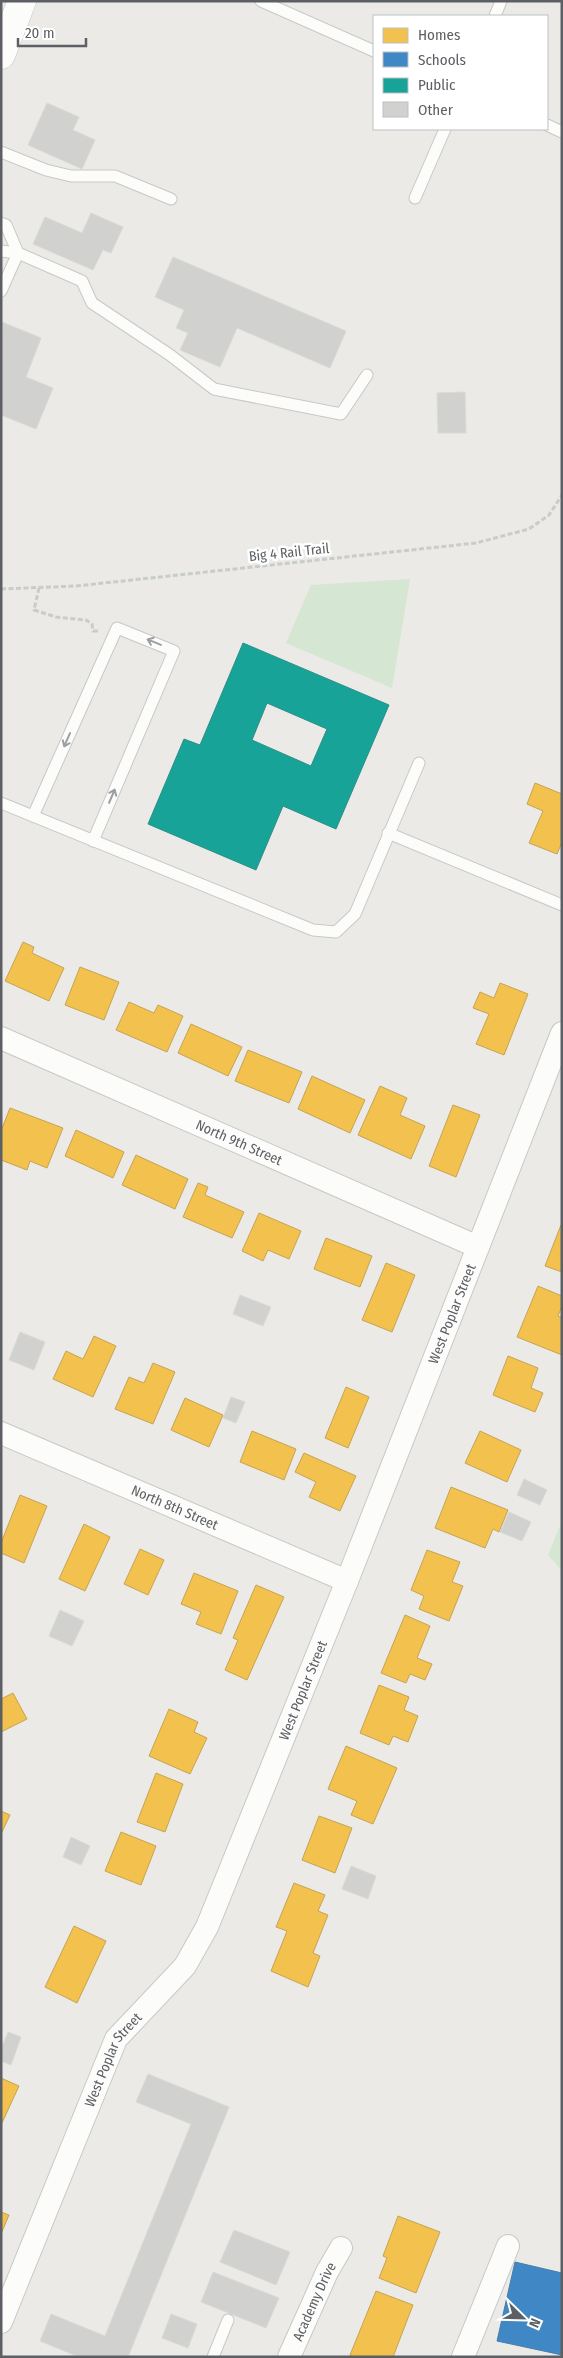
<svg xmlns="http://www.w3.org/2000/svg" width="563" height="2358" font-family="'Fira Sans Condensed',sans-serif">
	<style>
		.green { fill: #d5e6d3 }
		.homes { fill: #f2c14e; stroke: #c5a454 }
		.schools { fill: #3f88c5; stroke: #487ca8 }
		.public { fill: #17a398; stroke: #2c8f88; fill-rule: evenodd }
		.building { fill: #d1d1cf; stroke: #dad9d6 }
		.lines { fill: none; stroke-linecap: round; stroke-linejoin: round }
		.lane-casing { stroke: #c8c8c7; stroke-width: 13 }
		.street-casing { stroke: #c8c8c7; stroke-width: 24 }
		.secondary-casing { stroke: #c8c8c7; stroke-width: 29 }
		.path { stroke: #c8ccca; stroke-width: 3; stroke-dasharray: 5 2.5; stroke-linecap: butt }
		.lane { stroke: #fcfcfb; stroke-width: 11 }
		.street { stroke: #fcfcfb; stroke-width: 22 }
		.secondary { stroke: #fcfcfb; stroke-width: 28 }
		.oneway { stroke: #9c9ea0 }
		.labels { text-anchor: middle; stroke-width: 5; stroke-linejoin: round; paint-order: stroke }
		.street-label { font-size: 14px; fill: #5c5f63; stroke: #fff }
	</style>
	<rect width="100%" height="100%" fill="#ebeae6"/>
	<!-- green -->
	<g class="green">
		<path d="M410,579l-18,109 -106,-45 25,-58z"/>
		<path d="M562,1521v50l-14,-16z"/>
	</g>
	<!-- homes -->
	<g class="homes">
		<path d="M535,783l27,11v48l-5,12 -28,-11 14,-32 -16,-7z"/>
		<path d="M23,942l11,5 -2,6 32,15 -15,33 -44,-20z"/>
		<path d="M80,967l39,15 -15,38 -39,-15z"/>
		<path d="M500,983l28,11 -24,61 -28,-11 13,-30 -16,-6 7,-16 14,6z"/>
		<path d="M129,1002l25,11 4,-8 25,11 -16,36 -51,-22z"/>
		<path d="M191,1024l51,23 -14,29 -50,-23z"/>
		<path d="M248,1050l54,22 -13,31 -54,-22z"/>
		<path d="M312,1076l53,24 -15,33 -52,-24z"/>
		<path d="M380,1086l27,12 -7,17 25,11 -14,33 -53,-24z"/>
		<path d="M453,1105l27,10 -24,62 -27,-11z"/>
		<path d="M10,1108l53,20 -16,40 -17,-7 -3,9 -26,-10v-29z"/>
		<path d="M76,1130l48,22 -11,26 -48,-22z"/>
		<path d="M136,1155l52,24 -13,30 -53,-24z"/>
		<path d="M198,1183l10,4 -3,8 39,17 -12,26 -49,-21z"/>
		<path d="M259,1213l42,18 -12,28 -21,-9 -5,11 -21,-10z"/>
		<path d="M561,1225h1v47l-17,-6z"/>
		<path d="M326,1238l46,18 -12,31 -46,-18z"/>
		<path d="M386,1263l29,12 -23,57 -30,-12z"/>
		<path d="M538,1286l24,10v10l-4,10 4,2v37l-45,-18z"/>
		<path d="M94,1336l22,10 -23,51 -40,-18 13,-28 17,8z"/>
		<path d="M508,1356l30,12 -7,20 12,5 -8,19 -42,-17z"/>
		<path d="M153,1363l22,9 -22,52 -38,-15 14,-32 15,6z"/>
		<path d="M346,1387l23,10 -21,51 -23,-10z"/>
		<path d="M185,1398l38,17 -14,32 -38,-17z"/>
		<path d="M252,1431l44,18 -12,31 -44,-18z"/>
		<path d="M480,1431l41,19 -14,32 -42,-19z"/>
		<path d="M304,1453l52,23 -16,35 -31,-14 7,-15 -21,-10z"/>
		<path d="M451,1487l57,23 -9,22 -6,-3 -8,19 -50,-20z"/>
		<path d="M20,1495l27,11 -23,57 -23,-10v-10z"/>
		<path d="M84,1524l26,13 -25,54 -26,-12z"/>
		<path d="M140,1549l24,11 -16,35 -24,-11z"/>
		<path d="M427,1550l33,12 -8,20 11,4 -14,35 -30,-12 5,-13 -13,-6z"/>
		<path d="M194,1573l44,18 -17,43 -25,-10 5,-12 -20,-8z"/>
		<path d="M256,1585l28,12 -37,83 -22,-10 13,-30 -5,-2z"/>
		<path d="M405,1615l25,11 -13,32 15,6 -7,16 -15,-6 -4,9 -25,-10z"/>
		<path d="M379,1685l30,12 -5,13 14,6 -10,26 -15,-6 -4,9 -29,-12z"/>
		<path d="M13,1693l14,26 -26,13v-33z"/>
		<path d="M169,1709l29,13 -4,10 13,6 -17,36 -41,-18z"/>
		<path d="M346,1746l51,22 -24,56 -22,-9 6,-14 -29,-12z"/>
		<path d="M156,1773l27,11 -18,48 -28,-10z"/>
		<path d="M1,1811l9,4 -9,19z"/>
		<path d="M319,1816l33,12 -17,45 -33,-13z"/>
		<path d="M121,1832l35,14 -15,39 -36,-14z"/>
		<path d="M294,1883l31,12 -7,16 10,4 -15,38 7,3 -12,31 -37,-16 16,-40 -11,-4z"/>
		<path d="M74,1926l32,15 -29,62 -32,-16z"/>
		<path d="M1,2078l18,8 -18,39z"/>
		<path d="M1,2212l8,3 -8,19z"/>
		<path d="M398,2216l42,16 -24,61 -37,-15 8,-20 -4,-2z"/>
		<path d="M376,2291l37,14 -20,52h-39l-4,-2z"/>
	</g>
	<!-- schools -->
	<path class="schools" d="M515,2262l47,11v82l-65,-14z"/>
	<!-- public -->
	<path class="public" d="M243,643l146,62 -53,124 -53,-23 -27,64 -108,-46 36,-85 16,6zM267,703l60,26 -16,37 -59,-26z"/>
	<!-- building -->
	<g class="building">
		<path d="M47,103l32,14 -6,13 22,10 -13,29 -54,-24z"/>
		<path d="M91,213l32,14 -12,26 -8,-3 -10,20 -60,-26 12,-27 37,16z"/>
		<path d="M173,257l173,74 -16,37 -93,-40 -17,39 -40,-17 8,-17 -12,-5 8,-18 -29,-13z"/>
		<path d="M2,322l39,16 -15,39 27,11 -17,41 -35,-14z"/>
		<path d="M465,392l1,41h-28l-1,-40z"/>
		<path d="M240,1295l31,12 -8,19 -30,-12z"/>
		<path d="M20,1332l25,10 -11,28 -25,-10z"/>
		<path d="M231,1397l14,5 -9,21 -13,-5z"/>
		<path d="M524,1479l23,11 -7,15 -23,-10z"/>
		<path d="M509,1512l22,10 -9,19 -22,-9z"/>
		<path d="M60,1610l24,11 -12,25 -23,-10z"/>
		<path d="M71,1837l19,9 -9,19 -18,-8z"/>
		<path d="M351,1866l25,10 -8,23 -26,-10z"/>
		<path d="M8,2032l13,5 -10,28 -10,-4v-12z"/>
		<path d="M148,2074l81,33 -101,250h-49l-39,-16 11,-27 54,22 86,-212 -55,-22z"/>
		<path d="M234,2230l56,22 -14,33 -56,-23z"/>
		<path d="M213,2272l66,26 -13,30 -65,-26z"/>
		<path d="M171,2314l26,10 -9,24 -26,-10z"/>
	</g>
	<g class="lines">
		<defs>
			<g id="lane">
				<path d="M261,1l113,50"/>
				<path d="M495,16l6,-15"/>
				<path d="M547,125l15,7"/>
				<path d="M1,152l45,18 25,6h44l56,23"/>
				<path d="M415,198l30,-69"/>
				<path d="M1,223l5,2 12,28 -17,-2"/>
				<path d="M1,291l17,-38 64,28 10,22 78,52 44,34 127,25 26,-39"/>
				<path d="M1,803l312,127 23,2 19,-18 64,-151"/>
				<path d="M33,816l84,-188 57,23 -81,190"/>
				<path d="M388,833l174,72"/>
				<path d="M213,2357l15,-37"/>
			</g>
			<g id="street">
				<path id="s1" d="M1,1038l477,209"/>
				<path id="s2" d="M1,1433l346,148"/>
				<path id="s3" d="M1,2322l115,-283 69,-73 22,-39 140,-346 215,-548"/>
				<path id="s4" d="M289,2357l38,-85 14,-24"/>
				<path d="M463,2357l45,-111"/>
			</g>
			<path id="secondary" d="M1,55l21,-54"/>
		</defs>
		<!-- lane casing -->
		<use href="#lane" class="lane-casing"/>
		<!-- street casing -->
		<use href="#street" class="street-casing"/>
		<!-- secondary casing -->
		<use href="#secondary" class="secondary-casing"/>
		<!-- path -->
		<g class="path">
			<path d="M39,588l-5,22 22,7 30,3 6,4 1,7h6"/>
			<path d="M1,589l75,-3 400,-43 53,-14 20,-14 13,-20"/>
		</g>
		<!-- lane -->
		<use href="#lane" class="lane"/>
		<!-- street -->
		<use href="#street" class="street"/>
		<!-- secondary -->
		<use href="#secondary" class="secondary"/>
	</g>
	<!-- one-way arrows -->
	<defs><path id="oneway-shaft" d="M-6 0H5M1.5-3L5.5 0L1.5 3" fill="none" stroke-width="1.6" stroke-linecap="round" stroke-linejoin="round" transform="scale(1.25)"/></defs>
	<g class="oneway">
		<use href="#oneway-shaft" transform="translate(154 642) rotate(-158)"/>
		<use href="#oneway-shaft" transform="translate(67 740) rotate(114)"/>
		<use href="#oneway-shaft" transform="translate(112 796) rotate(-67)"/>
	</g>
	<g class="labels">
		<!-- street labels -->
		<g class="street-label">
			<text transform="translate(289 552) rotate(-6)" y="5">Big 4 Rail Trail</text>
			<text dy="5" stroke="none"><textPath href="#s1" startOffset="260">North 9th Street</textPath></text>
			<text dy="5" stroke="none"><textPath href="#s3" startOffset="1111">West Poplar Street</textPath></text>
			<text dy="5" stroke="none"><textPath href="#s2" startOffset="189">North 8th Street</textPath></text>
			<text dy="5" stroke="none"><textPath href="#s3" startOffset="706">West Poplar Street</textPath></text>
			<text dy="5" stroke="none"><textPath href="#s3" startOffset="286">West Poplar Street</textPath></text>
			<text dy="5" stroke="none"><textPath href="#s4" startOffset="61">Academy Drive</textPath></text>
		</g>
	</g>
	<!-- border -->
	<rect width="563" height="2358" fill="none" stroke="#5c5f63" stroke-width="5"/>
	<!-- legend -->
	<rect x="373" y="15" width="175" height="115" fill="#ffffff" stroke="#bebfc1"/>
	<rect x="383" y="28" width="25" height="15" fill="#f2c14e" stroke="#bebfc1"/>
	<text x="418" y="40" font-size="15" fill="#5c5f63">Homes</text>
	<rect x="383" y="52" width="25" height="15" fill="#3f88c5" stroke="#bebfc1"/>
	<text x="418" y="65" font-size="15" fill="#5c5f63">Schools</text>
	<rect x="383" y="78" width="25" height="15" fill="#17a398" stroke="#bebfc1"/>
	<text x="418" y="90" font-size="15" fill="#5c5f63">Public</text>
	<rect x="383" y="102" width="25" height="15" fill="#d1d1cf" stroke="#bebfc1"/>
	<text x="418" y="115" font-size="15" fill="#5c5f63">Other</text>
	<!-- north arrow -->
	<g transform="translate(523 2318) rotate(113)" stroke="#ffffff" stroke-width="4" paint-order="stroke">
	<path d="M0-4L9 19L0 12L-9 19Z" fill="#5c5f63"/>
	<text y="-8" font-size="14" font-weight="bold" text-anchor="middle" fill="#5c5f63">N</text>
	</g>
	<!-- scale -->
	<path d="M18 38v8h68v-8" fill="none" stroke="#5c5f63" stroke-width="2.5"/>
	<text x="25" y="38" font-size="15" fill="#5c5f63" stroke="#ffffff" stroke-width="4" paint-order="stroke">20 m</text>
</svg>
